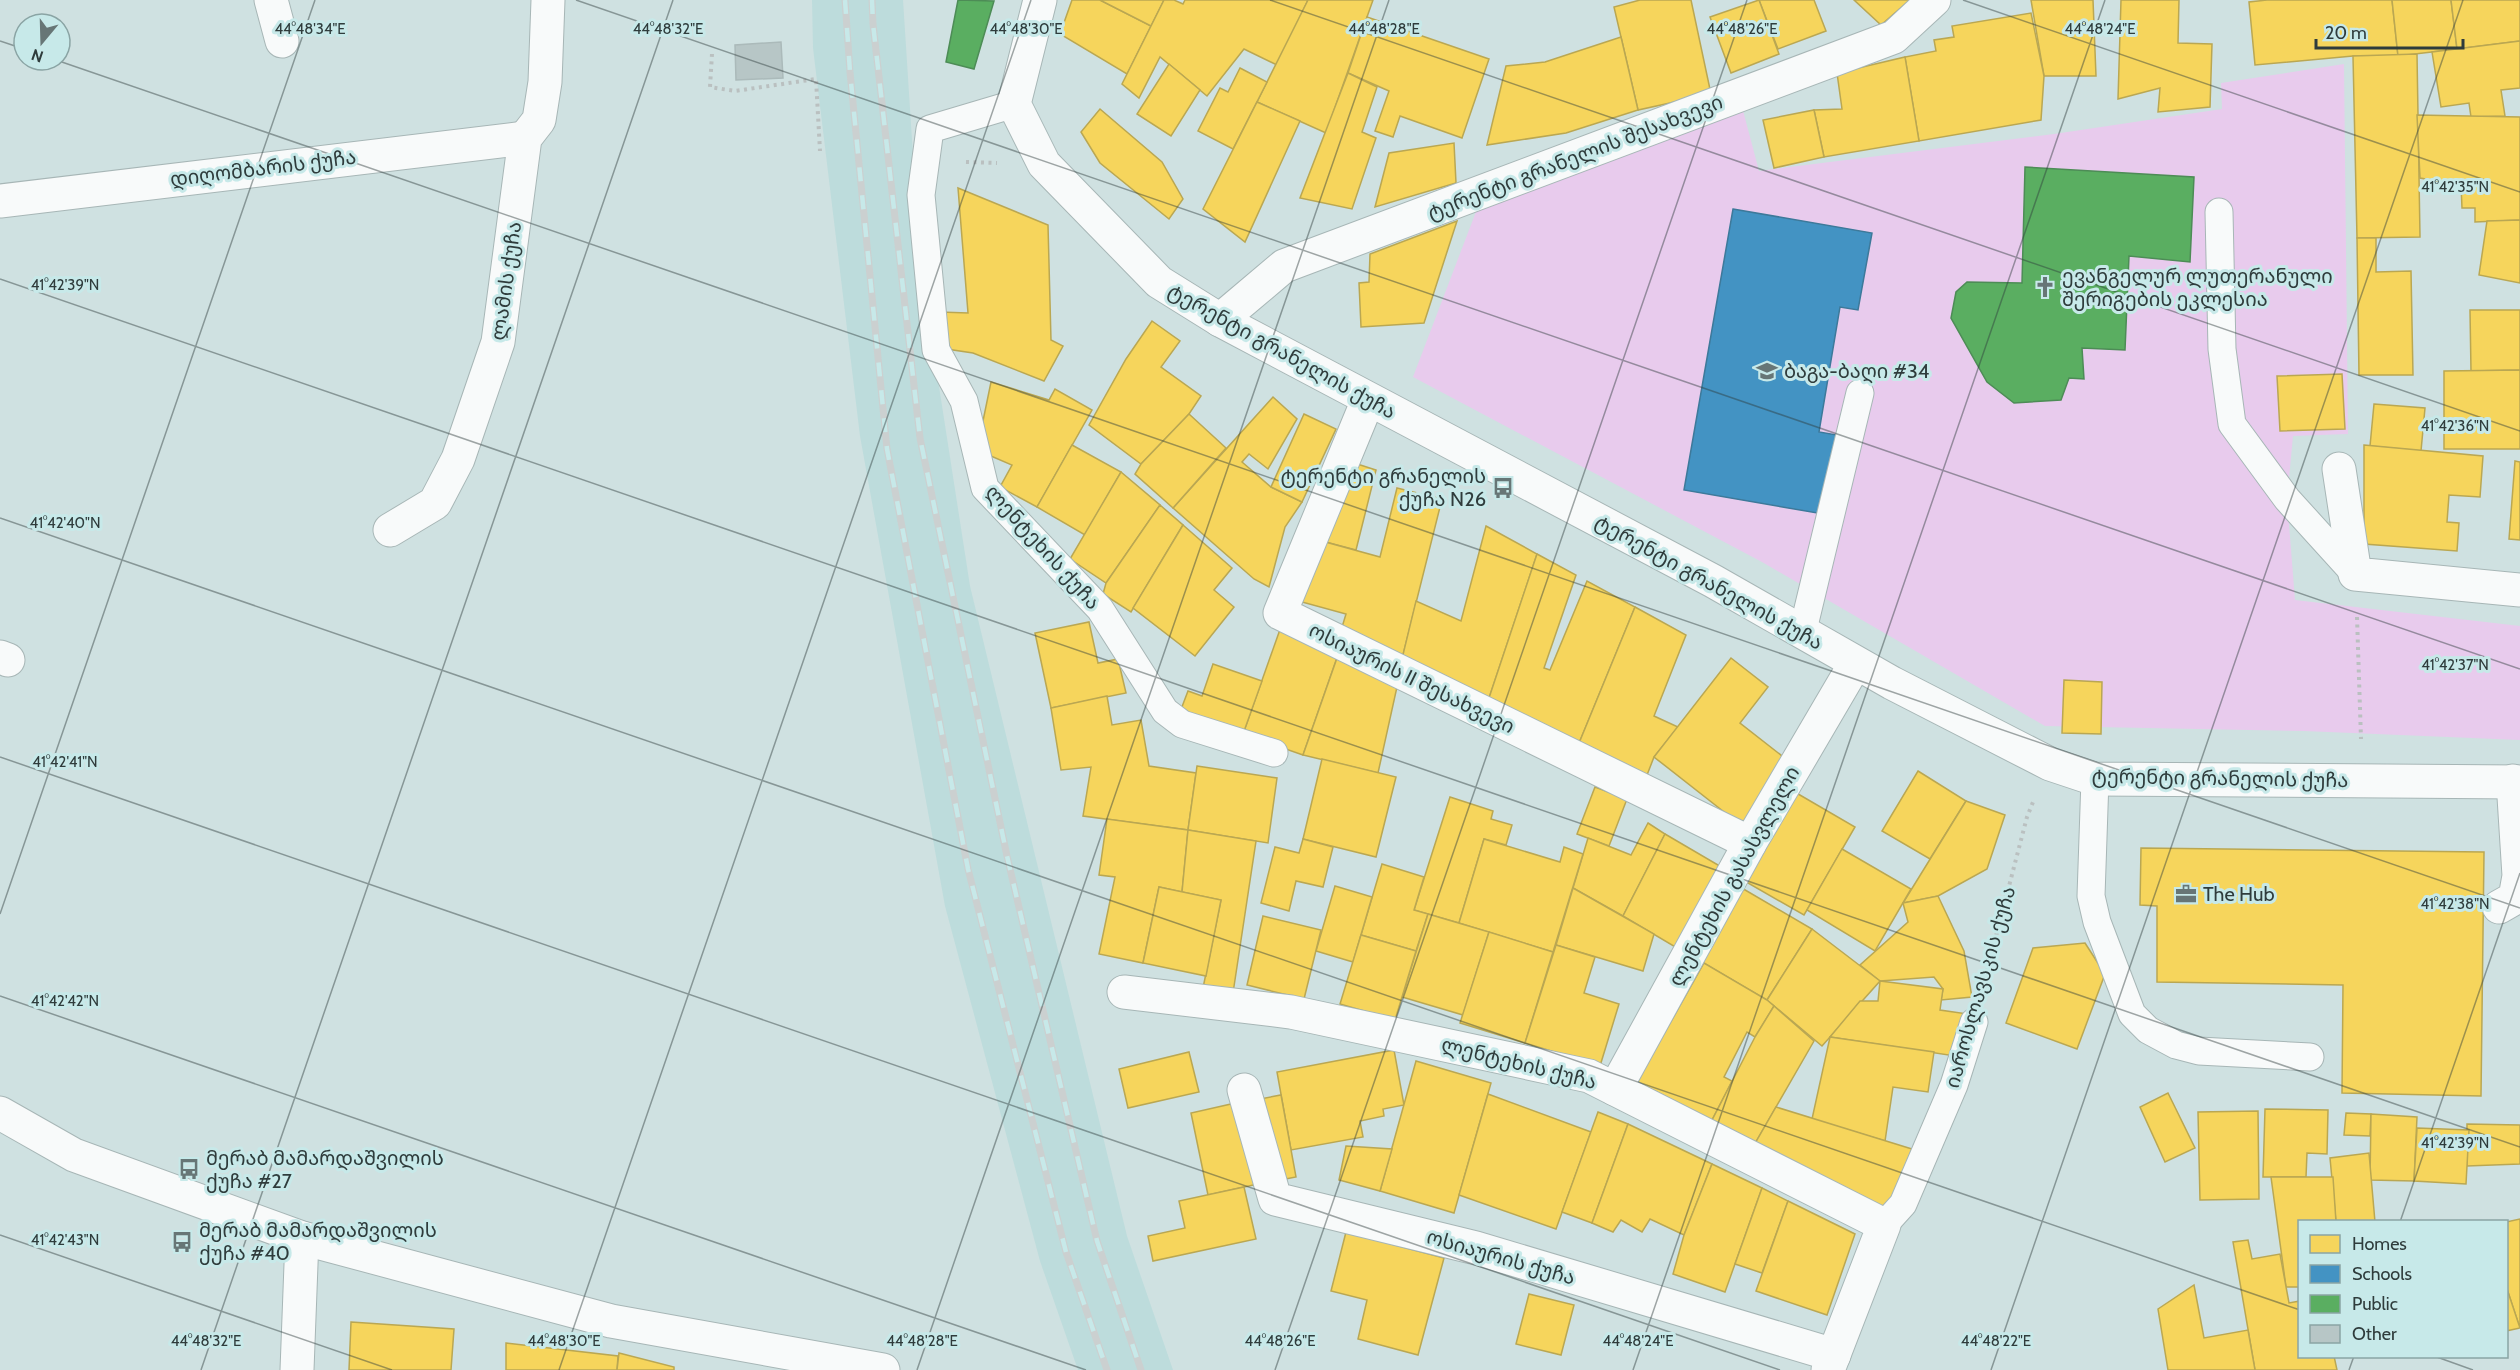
<svg xmlns="http://www.w3.org/2000/svg" width="2520" height="1370" font-family="Cabin,'Noto Sans Georgian',sans-serif">
	<style>
		.built { fill: #bddcdc }
		.green { fill: #e8cbed }
		.homes { fill: #f6d55c; stroke: #baa752; stroke-width: 1.5 }
		.schools { fill: #4393c3; stroke: #3d799a; stroke-width: 1.5 }
		.public { fill: #5aae61; stroke: #4d8c56; stroke-width: 1.5 }
		.building { fill: #b7c6c6; stroke: #abbaba; stroke-width: 1.5 }
		.lines { fill: none; stroke-linecap: round; stroke-linejoin: round }
		.lane-casing { stroke: #a7b6b6; stroke-width: 29 }
		.street-casing { stroke: #a7b6b6; stroke-width: 35 }
		.secondary-casing { stroke: #a7b6b6; stroke-width: 35 }
		.path { stroke: #bac0c0; stroke-width: 4; stroke-dasharray: 3 4.5; stroke-linecap: butt }
		.lane { stroke: #f8fafa; stroke-width: 27 }
		.street { stroke: #f8fafa; stroke-width: 33 }
		.secondary { stroke: #f8fafa; stroke-width: 33 }
		.rail-casing { stroke: #cbd0d0; stroke-width: 7 }
		.rail { stroke: #c7e9e9; stroke-width: 4.5; stroke-dasharray: 14; stroke-linecap: butt }
		.ticks { fill: none; stroke: #2f3c3c; stroke-width: 1.5; stroke-opacity: 0.45 }
		.labels { text-anchor: middle; stroke-width: 6; stroke-linejoin: round; paint-order: stroke }
		.street-label { font-size: 20px; fill: #2f3c3c; stroke: #c7e9e9 }
		.poi-label { font-size: 20px; fill: #2f3c3c; stroke: #c7e9e9; text-anchor: start }
		.ticks-label { font-size: 15px; text-anchor: middle; fill: #2f3c3c; stroke: #c7e9e9; stroke-width: 6; stroke-linejoin: round; paint-order: stroke }
	</style>
	<rect width="100%" height="100%" fill="#cfe1e1"/>
	<!-- built -->
	<path class="built" d="M812,0h91l17,264 50,322 157,650 46,134h-95l-38,-109 -95,-355 -85,-470 -47,-388z"/>
	<!-- green -->
	<path class="green" d="M2344,64l4,370 -55,2 -6,63 8,101 225,26v114l-216,-9 -259,-5 -283,-164 -349,-185 64,-168 264,-106 18,68 295,-37 168,-25 -1,-26z"/>
	<!-- homes -->
	<g class="homes">
		<path d="M1072,0h28l51,26 -24,48 -67,-40z"/>
		<path d="M1100,0h64l-13,26z"/>
		<path d="M1164,0h10l9,4 2,-4h123l-31,65 -33,-16 -37,47 -47,-39 -21,41 -17,-14z"/>
		<path d="M1308,0h65l-47,133 -69,-31z"/>
		<path d="M1640,0h51l20,94 -73,16 -24,-103z"/>
		<path d="M1759,0h55l12,31 -48,18z"/>
		<path d="M1759,0l20,54 -48,19 -21,-56z"/>
		<path d="M1854,0h56l-29,25z"/>
		<path d="M2031,0h62l3,76h-52z"/>
		<path d="M2121,0h58l-1,43 34,1 -2,63 -52,5 2,-24 -42,11z"/>
		<path d="M2267,0h125l6,56h-45l-98,9 -6,-63z"/>
		<path d="M2392,0h59l6,49 -59,7z"/>
		<path d="M2451,0h69v41l-63,8z"/>
		<path d="M2031,13l13,63 -3,44 -122,21 -14,-84 31,-6 -2,-11 20,-3 -2,-11z"/>
		<path d="M1367,17l122,42 -27,79 -62,-22 -7,21 -18,-6 14,-40 -41,-18z"/>
		<path d="M1621,37l17,73 -72,23 -79,12 19,-79 39,-4z"/>
		<path d="M2520,41v47l-19,2 4,26 -34,1 -2,-14 -28,4 -9,-55z"/>
		<path d="M2417,54l3,183 -63,1 -4,-182z"/>
		<path d="M1905,57l14,84 -95,16 -10,-47 28,-1 -5,-36z"/>
		<path d="M1169,64l31,26 -29,46 -34,-22z"/>
		<path d="M1240,68l27,14 -34,67 -35,-18 22,-43 8,4z"/>
		<path d="M1348,73l29,14 -15,45 14,6 -24,71 -52,-11z"/>
		<path d="M1257,102l43,19 -55,121 -42,-33z"/>
		<path d="M1100,109l62,53 21,37 -14,20 -69,-56 -19,-31z"/>
		<path d="M1814,110l10,47 -50,11 -11,-48z"/>
		<path d="M2417,115l103,2v103l-45,2v-14h-13l-1,-23 -41,-7z"/>
		<path d="M1454,143l2,40 -81,24 14,-54z"/>
		<path d="M958,188l90,37 3,115 12,6 -19,35 -71,-28 -33,-5v-36l28,1z"/>
		<path d="M2520,220v63l-41,-8 8,-54z"/>
		<path d="M1457,221l-33,102 -63,4 -2,-44 10,-1 1,-28z"/>
		<path d="M2357,238h19v34l35,-1 2,104h-54z"/>
		<path d="M2470,310h50v60l-49,1z"/>
		<path d="M1152,321l28,20 -19,26 40,29 -12,18 -48,50 -52,-39 37,-66z"/>
		<path d="M2520,370v79h-76v-78z"/>
		<path d="M2342,374l3,55 -65,2 -3,-55z"/>
		<path d="M991,382l58,18 6,-11 37,21 -55,97 -37,-20 12,-22 -35,-15z"/>
		<path d="M1273,397l24,22 -29,50 -19,-15 -7,8 29,25 31,15 -17,25 -16,60 -15,-8 -81,-71z"/>
		<path d="M2374,404l51,4 -4,43 -51,-5z"/>
		<path d="M1189,414l37,34 -53,60 -38,-34 6,-10z"/>
		<path d="M1304,414l32,15 -34,73 -31,-15z"/>
		<path d="M1072,445l49,27 -36,63 -48,-28z"/>
		<path d="M2364,445l119,11 -3,41 -31,-2 -2,27 12,1 -2,28 -93,-7z"/>
		<path d="M2515,461l5,1v78l-11,-1z"/>
		<path d="M1351,462l25,8 -20,80 -38,-10z"/>
		<path d="M1121,472l39,33 -54,78 -36,-24z"/>
		<path d="M1397,488l45,11 -42,168 -61,-30 7,-23 -44,-12 16,-62 62,17z"/>
		<path d="M1160,505l23,20 -52,87 -28,-18 3,-11z"/>
		<path d="M1183,525l49,43 -18,22 20,17 -39,49 -62,-48z"/>
		<path d="M1486,526l51,28 -51,153 -86,-40 16,-66 45,20z"/>
		<path d="M1537,554l39,21 -32,93 6,2 37,-89 48,26 -58,141 -91,-41z"/>
		<path d="M1635,607l51,28 -32,81 24,11 -24,30 -7,18 -70,-27z"/>
		<path d="M1283,621l57,28 -37,106 -60,-21z"/>
		<path d="M1089,622l9,41 20,-4 8,34 -75,15 -16,-75z"/>
		<path d="M1337,658l60,29 -19,86 -75,-18z"/>
		<path d="M1731,658l37,29 -28,36 51,40 -49,63 -88,-69z"/>
		<path d="M1213,664l49,17 -19,53 -63,-22 8,-21 14,5z"/>
		<path d="M2064,680l38,2 -1,52 -39,-1z"/>
		<path d="M1107,696l5,29 29,-5 8,46 47,7 -8,57 -105,-14 8,-49 -30,3 -10,-62z"/>
		<path d="M1322,759l74,18 -20,80 -73,-18z"/>
		<path d="M1197,766l80,12 -9,65 -80,-13z"/>
		<path d="M1918,771l48,30 -36,58 -48,-28z"/>
		<path d="M1595,787l32,12 -18,47 -32,-12z"/>
		<path d="M1793,791l62,36 -51,88 -63,-36z"/>
		<path d="M1450,797l43,14 -2,8 21,6 -6,20 -22,-6 -25,84 -45,-13z"/>
		<path d="M1966,801l39,14 -18,54 -49,27 -35,7z"/>
		<path d="M1107,819l81,11 -6,62 -23,-5 -16,76 -44,-9 16,-77 -16,-2z"/>
		<path d="M1648,823l17,11 -42,82 -50,-28 15,-50 43,17z"/>
		<path d="M1188,830l68,11 -23,152 -30,-5 18,-88 -39,-8z"/>
		<path d="M1665,834l65,38 -48,79 -59,-35z"/>
		<path d="M1303,839l30,8 -10,40 -27,-6 -7,30 -28,-8 14,-56 24,6z"/>
		<path d="M1484,839l76,23 4,-15 19,7 -30,98 -94,-29z"/>
		<path d="M2141,848l343,4 -3,244 -139,-3 1,-108 -186,-3v-76l-17,-1z"/>
		<path d="M1842,849l69,40 -36,62 -68,-41z"/>
		<path d="M1382,864l42,13 -10,33 14,4 -12,37 -55,-16z"/>
		<path d="M1335,886l37,11 -19,65 -37,-11z"/>
		<path d="M1159,887l62,13 -15,76 -63,-13z"/>
		<path d="M1740,887l72,42 -45,71 -69,-40z"/>
		<path d="M1573,888l81,46 -11,37 -87,-26z"/>
		<path d="M1938,896l26,55 8,46 -31,3 2,-11 -9,-12 -54,4 -20,-16 48,-43 -5,-19z"/>
		<path d="M1428,914l61,18 -26,83 -61,-18z"/>
		<path d="M1263,916l58,14 -17,69 -57,-14z"/>
		<path d="M1812,929l68,52 -58,65 -55,-46z"/>
		<path d="M1489,932l64,20 -28,91 -65,-20z"/>
		<path d="M1361,935l55,16 -21,69 -55,-16z"/>
		<path d="M2085,943l20,31 -28,75 -71,-26 27,-75z"/>
		<path d="M1556,945l39,12 -11,36 35,11 -19,62 -75,-23z"/>
		<path d="M1704,963l63,37 7,6 -19,31 -8,-5 -23,45 8,4 -22,43 -75,-39z"/>
		<path d="M1880,981l63,8 -3,21 28,4 -13,42 -125,-19 30,-36h18z"/>
		<path d="M1774,1006l40,35 -61,106 -43,-23 45,-87z"/>
		<path d="M1830,1037l104,15 -6,40 -35,-5 -8,54 -73,-22z"/>
		<path d="M1394,1050l10,55 -21,4 1,7 -24,5 3,16 -72,13 -14,-78z"/>
		<path d="M1189,1052l10,40 -71,16 -9,-39z"/>
		<path d="M1416,1061l75,22 -37,130 -74,-22z"/>
		<path d="M2168,1093l27,55 -30,14 -25,-55z"/>
		<path d="M1488,1094l103,38 -35,97 -97,-34z"/>
		<path d="M1281,1095l15,82 -21,4 -15,-82z"/>
		<path d="M1240,1102l18,82 -50,11 -17,-82z"/>
		<path d="M1776,1107l136,42 -24,62 -135,-64z"/>
		<path d="M2265,1109l63,1 -1,44 -20,-1 -1,24h-43z"/>
		<path d="M2258,1111l1,88 -59,1 -2,-88z"/>
		<path d="M1598,1112l30,12 -36,99 -30,-11z"/>
		<path d="M2346,1113l25,1 -1,22 -26,-1z"/>
		<path d="M2371,1114l46,3 -3,64 -44,-1z"/>
		<path d="M1628,1124l84,40 -28,71 -34,-16 -8,13 -21,-12 -8,12 -21,-9z"/>
		<path d="M2467,1124l53,1v39l-53,2z"/>
		<path d="M2417,1128l52,2 -3,54 -52,-3z"/>
		<path d="M1346,1146l46,3 -12,42 -41,-11z"/>
		<path d="M2369,1153l6,69h-39l-6,-64z"/>
		<path d="M1712,1164l50,24 -37,104 -52,-18 11,-39z"/>
		<path d="M2271,1177h62l3,45h-36v65h-14z"/>
		<path d="M1244,1187l12,52 -103,22 -5,-25 37,-8 -6,-27z"/>
		<path d="M1762,1188l26,13 -26,72 -27,-9z"/>
		<path d="M1788,1201l67,33 -28,81 -71,-24z"/>
		<path d="M2520,1219v109l-14,-42v-64z"/>
		<path d="M1346,1232l98,26 -26,97 -60,-16 9,-39 -36,-9z"/>
		<path d="M2248,1240l4,19 28,-5 9,49 11,-2v55h34l3,14h-82l-22,-128z"/>
		<path d="M2194,1285l10,53 44,-8 7,40h-87l-10,-61z"/>
		<path d="M2506,1286l14,42 -14,3z"/>
		<path d="M1529,1294l45,11 -13,50 -45,-11z"/>
		<path d="M351,1322l103,7 -3,41h-102z"/>
		<path d="M506,1343l112,13 -1,14h-111z"/>
		<path d="M619,1353l55,14v3h-57z"/>
	</g>
	<!-- schools -->
	<path class="schools" d="M1733,209l139,24 -14,77 -18,-3 -21,125 18,3 -14,79 -139,-24z"/>
	<!-- public -->
	<g class="public">
		<path d="M958,0l36,1 -20,68 -28,-7z"/>
		<path d="M2025,167l169,10 -4,85 -61,-6 -4,94 -43,-2 2,31 -15,-1 -8,22 -47,3 -27,-21 -36,-64 5,-26 11,-10 55,1z"/>
	</g>
	<!-- building -->
	<path class="building" d="M781,42l2,36 -47,2 -1,-35z"/>
	<g class="lines">
		<defs>
			<g id="lane">
				<path d="M1014,104l-84,25 -9,66 15,155 28,51 21,87 115,121 65,102 17,13 92,29"/>
				<path d="M2219,212l3,137 10,75 55,75 68,75"/>
				<path d="M1802,634l58,-241"/>
				<path d="M2095,779l-4,117 6,26 35,92 16,16 28,15 23,6 111,6"/>
				<path d="M1884,1225l19,-21 51,-119 20,-63"/>
			</g>
			<g id="street">
				<path d="M271,0l11,41"/>
				<path d="M0,201l525,-63"/>
				<path d="M1220,320l64,-54 610,-229 40,-37"/>
				<path d="M1368,400l-88,213 470,230"/>
				<path d="M2339,469l16,105 165,16"/>
				<path d="M390,530l45,-27 23,-44 40,-117 27,-204 14,-18 6,-38 3,-82"/>
				<path d="M0,657l8,3"/>
				<path d="M2499,907l16,-9 4,-22 -6,-95"/>
				<path d="M1124,992l167,20 298,64 295,149 -56,145"/>
				<path d="M1615,1089l135,-246 105,-179"/>
				<path d="M1244,1090l31,109 201,49 358,107"/>
			</g>
			<g id="secondary">
				<path d="M1040,0l-26,104 30,60 115,118 61,38 493,261 179,102 158,81 45,15 425,3"/>
				<path d="M0,1113l74,42 228,83 309,83 272,49"/>
				<path d="M297,1370l5,-132"/>
			</g>
		</defs>
		<!-- lane casing -->
		<use href="#lane" class="lane-casing"/>
		<!-- street casing -->
		<use href="#street" class="street-casing"/>
		<!-- secondary casing -->
		<use href="#secondary" class="secondary-casing"/>
		<!-- path -->
		<g class="path">
			<path d="M712,54l-2,33 25,4 81,-12 4,72"/>
			<path d="M966,162l31,1"/>
			<path d="M2357,617l4,122"/>
			<path d="M1983,986l44,-169 6,-15"/>
		</g>
		<!-- lane -->
		<use href="#lane" class="lane"/>
		<!-- street -->
		<use href="#street" class="street"/>
		<!-- secondary -->
		<use href="#secondary" class="secondary"/>
		<defs>
			<g id="rail">
				<path d="M845,0l5,72 37,377 81,420 98,383 41,118"/>
				<path d="M872,0l1,24 47,414 87,418 90,385 44,129"/>
			</g>
		</defs>
		<!-- rail casing -->
		<use href="#rail" class="rail-casing"/>
		<!-- rail -->
		<use href="#rail" class="rail"/>
	</g>
	<!-- ticks -->
	<path class="ticks" d="M576,0l1944,669M1270,0l1250,431M1963,0l557,192M0,41l24,8M56,60l2464,848M0,279l2520,868M0,518l2300,792M0,757l1780,613M0,914l315,-914M0,996l1086,374M2400,1222l120,-349M0,1235l392,135M2434,1356l39,14M201,1370l472,-1370M559,1370l472,-1370M917,1370l472,-1370M1275,1370l472,-1370M1633,1370l472,-1370M1991,1370l472,-1370M2349,1370l5,-14"/>
	<!-- icons -->
	<defs>
		<symbol id="church-bare" viewBox="-9 -9 18 18"><path d="M-1.2-6h2.4v3.5h3.3v2.4h-3.3V6h-2.4V-.1h-3.3v-2.4h3.3Z" fill="#677676" stroke="#c7e9e9" stroke-width="2.5" paint-order="stroke"/></symbol>
		<symbol id="school-bare" viewBox="-9 -9 18 18"><path d="M0-5L7-2L0 1L-7-2ZM-4 1L0 2.5L4 1V4Q0 6-4 4Z" fill="#677676" stroke="#c7e9e9" stroke-width="2.5" paint-order="stroke"/></symbol>
		<symbol id="bus-bare" viewBox="-9 -9 18 18"><path d="M-5-6H5V4H4V6H2V4H-2V6H-4V4H-5ZM-3.5-4V0h7V-4ZM-3.5 1.2v1.5H-2V1.2ZM2 1.2v1.5H3.5V1.2Z" fill="#677676" stroke="#c7e9e9" stroke-width="2.5" paint-order="stroke"/></symbol>
		<symbol id="office-bare" viewBox="-9 -9 18 18"><path d="M-6-3h4V-5.5h4V-3h4V5H-6ZM-1-4.5V-3h2v-1.5ZM-6 0V1H6V0Z" fill="#677676" stroke="#c7e9e9" stroke-width="2.5" paint-order="stroke"/></symbol>
	</defs>
	<g fill-rule="evenodd">
		<use href="#church-bare" x="2030" y="272" width="30" height="30"/>
		<use href="#school-bare" x="1752" y="356" width="30" height="30"/>
		<use href="#bus-bare" x="1488" y="473" width="30" height="30"/>
		<use href="#office-bare" x="2171" y="879" width="30" height="30"/>
		<use href="#bus-bare" x="174" y="1154" width="30" height="30"/>
		<use href="#bus-bare" x="167" y="1227" width="30" height="30"/>
	</g>
	<g class="labels">
		<!-- street labels -->
		<g class="street-label">
			<text transform="translate(1575 157) rotate(-21)" y="7">ტერენტი გრანელის შესახვევი</text>
			<text transform="translate(263 168) rotate(-7)" y="7">დიღომბარის ქუჩა</text>
			<text transform="translate(506 281) rotate(-82)" y="7">ლამის ქუჩა</text>
			<text transform="translate(1282 351) rotate(29)" y="7">ტერენტი გრანელის ქუჩა</text>
			<text transform="translate(1043 547) rotate(48)" y="7">ლენტეხის ქუჩა</text>
			<text transform="translate(1709 582) rotate(29)" y="7">ტერენტი გრანელის ქუჩა</text>
			<text transform="translate(1412 678) rotate(26)" y="7">ოსიაურის II შესახვევი</text>
			<text transform="translate(2220 778) rotate(1)" y="7">ტერენტი გრანელის ქუჩა</text>
			<text transform="translate(1734 876) rotate(-61)" y="7">ლენტეხის გასასვლელი</text>
			<text transform="translate(1980 987) rotate(-74)" y="7">იაროსლავსკის ქუჩა</text>
			<text transform="translate(1519 1063) rotate(14)" y="7">ლენტეხის ქუჩა</text>
			<text transform="translate(1501 1257) rotate(16)" y="7">ოსიაურის ქუჩა</text>
		</g>
		<!-- poi labels -->
		<g class="poi-label">
			<text x="2062" y="283">ევანგელურ ლუთერანული<tspan x="2062" dy="23">შერიგების ეკლესია</tspan></text>
			<text x="1784" y="378">ბაგა-ბაღი #34</text>
			<text x="1486" y="483" text-anchor="end">ტერენტი გრანელის<tspan x="1486" dy="23">ქუჩა N26</tspan></text>
			<text x="2203" y="901">The Hub</text>
			<text x="206" y="1165">მერაბ მამარდაშვილის<tspan x="206" dy="23">ქუჩა #27</tspan></text>
			<text x="199" y="1237">მერაბ მამარდაშვილის<tspan x="199" dy="23">ქუჩა #40</tspan></text>
		</g>
	</g>
	<g class="ticks-label">
		<text x="310" y="34">44°48'34"E</text>
		<text x="668" y="34">44°48'32"E</text>
		<text x="1384" y="34">44°48'28"E</text>
		<text x="1026" y="34">44°48'30"E</text>
		<text x="1742" y="34">44°48'26"E</text>
		<text x="2100" y="34">44°48'24"E</text>
		<text x="2455" y="192">41°42'35"N</text>
		<text x="65" y="290">41°42'39"N</text>
		<text x="2455" y="431">41°42'36"N</text>
		<text x="65" y="528">41°42'40"N</text>
		<text x="2455" y="670">41°42'37"N</text>
		<text x="65" y="767">41°42'41"N</text>
		<text x="2455" y="909">41°42'38"N</text>
		<text x="65" y="1006">41°42'42"N</text>
		<text x="2455" y="1148">41°42'39"N</text>
		<text x="65" y="1245">41°42'43"N</text>
		<text x="206" y="1346">44°48'32"E</text>
		<text x="564" y="1346">44°48'30"E</text>
		<text x="922" y="1346">44°48'28"E</text>
		<text x="1280" y="1346">44°48'26"E</text>
		<text x="1638" y="1346">44°48'24"E</text>
		<text x="1996" y="1346">44°48'22"E</text>
	</g>
	<!-- legend -->
	<rect x="2298" y="1220" width="210" height="138" fill="#c7e9e9" stroke="#8aa4a4" stroke-width="1.5"/>
	<rect x="2310" y="1235" width="30" height="18" fill="#f6d55c" stroke="#8aa4a4" stroke-width="1.5"/>
	<text x="2352" y="1250" font-size="18" fill="#2f3c3c">Homes</text>
	<rect x="2310" y="1265" width="30" height="18" fill="#4393c3" stroke="#8aa4a4" stroke-width="1.5"/>
	<text x="2352" y="1280" font-size="18" fill="#2f3c3c">Schools</text>
	<rect x="2310" y="1295" width="30" height="18" fill="#5aae61" stroke="#8aa4a4" stroke-width="1.5"/>
	<text x="2352" y="1310" font-size="18" fill="#2f3c3c">Public</text>
	<rect x="2310" y="1325" width="30" height="18" fill="#b7c6c6" stroke="#8aa4a4" stroke-width="1.5"/>
	<text x="2352" y="1340" font-size="18" fill="#2f3c3c">Other</text>
	<!-- north arrow -->
	<g transform="translate(42 42) rotate(199)"><circle r="28" fill="#c7e9e9" stroke="#8aa4a4" stroke-width="1.5"/>
	<path d="M0-4.5L10 22L0 15L-10 22Z" fill="#677676"/>
	<text y="-9" font-size="16" font-weight="bold" text-anchor="middle" fill="#2f3c3c">N</text>
	</g>
	<!-- scale -->
	<path d="M2316 39v9h147v-9" fill="none" stroke="#2f3c3c" stroke-width="3"/>
	<text x="2325" y="39" font-size="18" fill="#2f3c3c" stroke="#c7e9e9" stroke-width="4.5" paint-order="stroke">20 m</text>
</svg>
